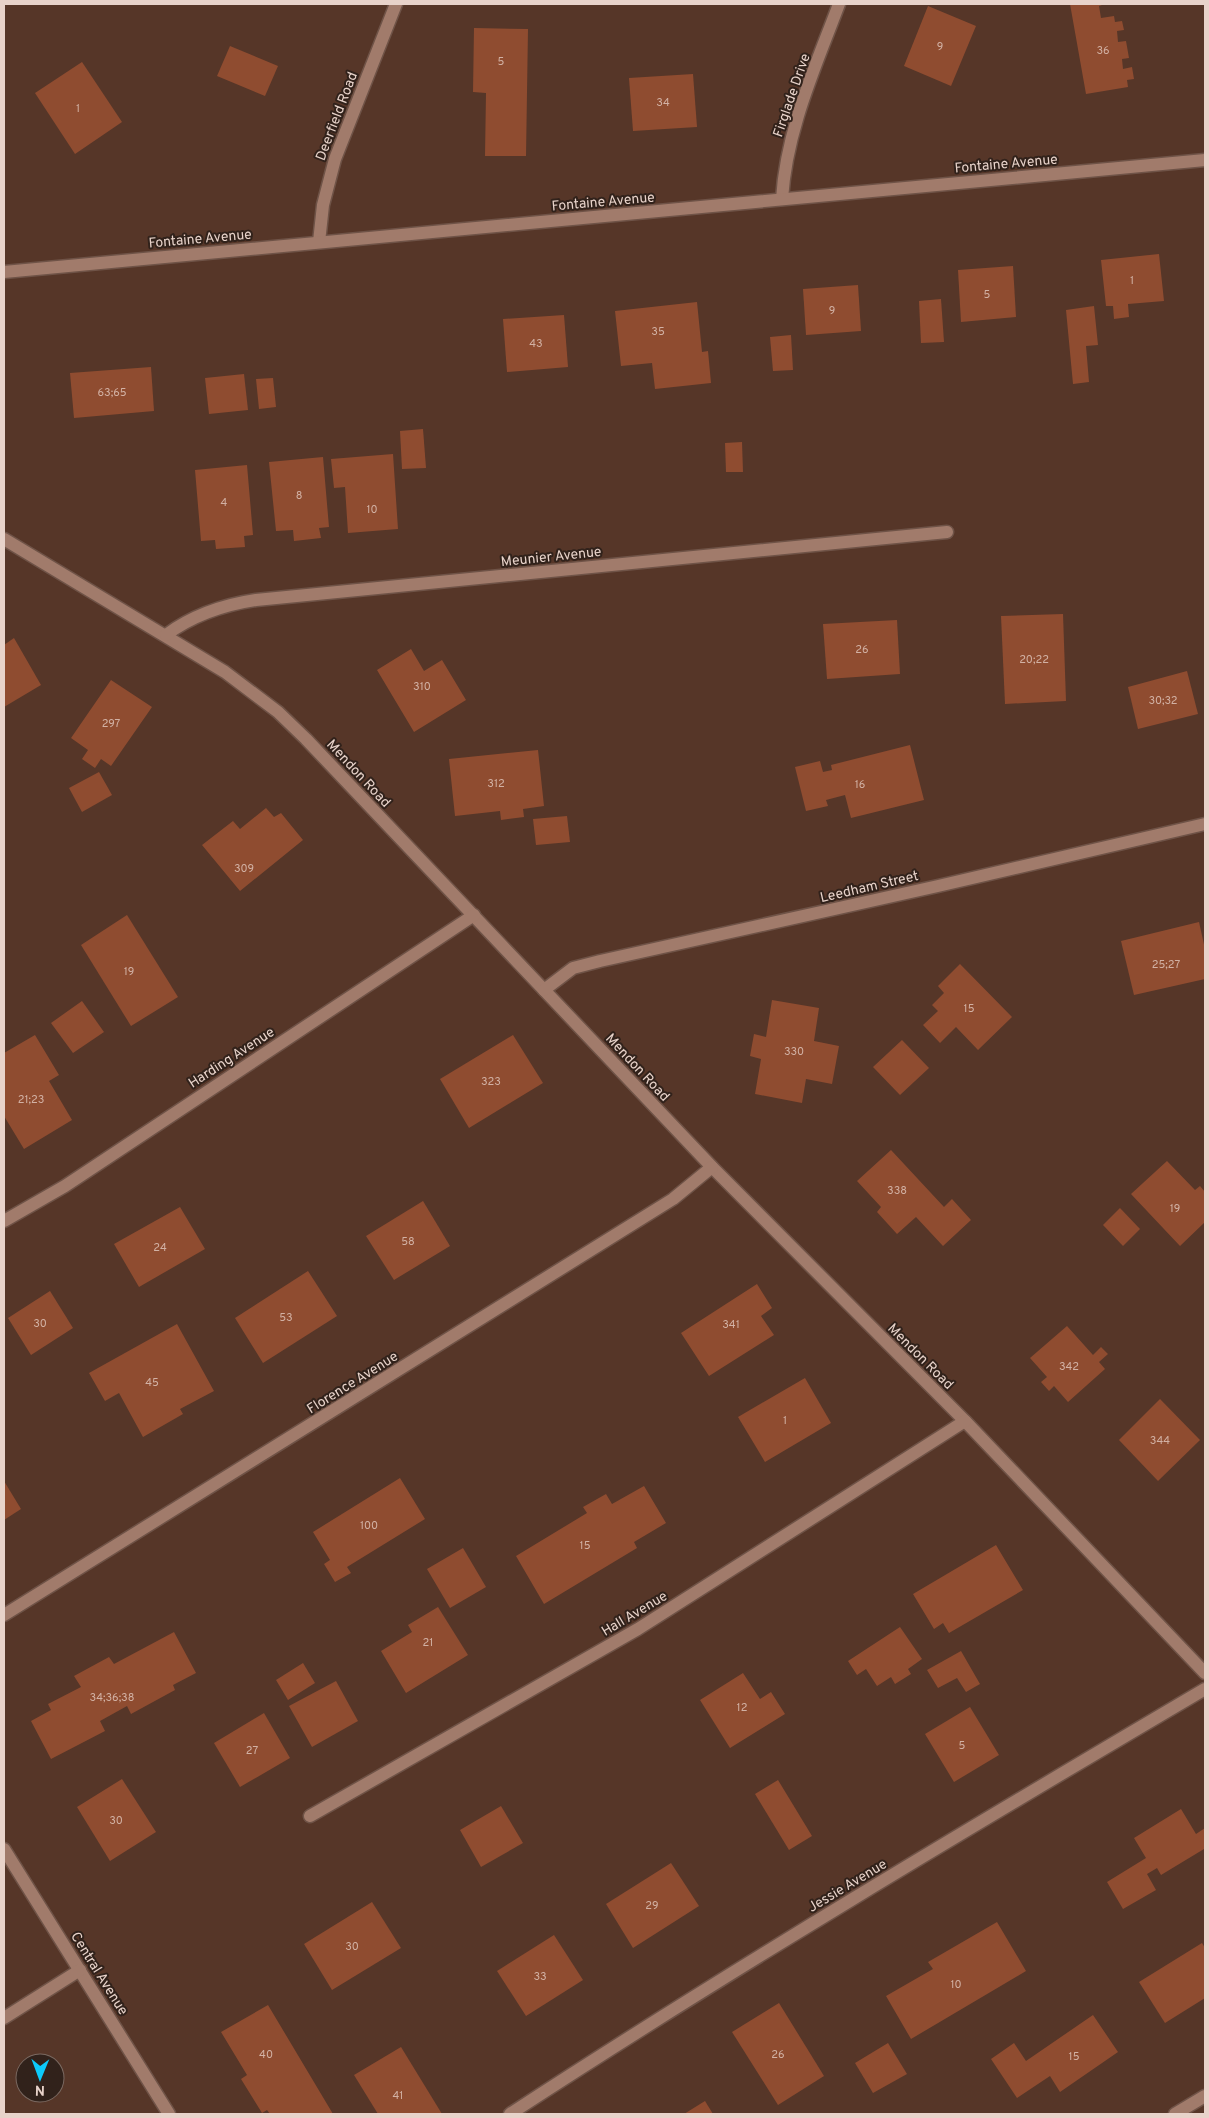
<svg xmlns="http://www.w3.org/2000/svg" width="1209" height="2118" font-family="Overpass,sans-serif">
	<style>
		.building { fill: #8f4c30 }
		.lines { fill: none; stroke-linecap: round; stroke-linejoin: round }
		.minor-casing { stroke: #6f5347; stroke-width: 15 }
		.minor { stroke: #a17b6b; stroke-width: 12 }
		.labels { text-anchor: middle; stroke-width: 4; stroke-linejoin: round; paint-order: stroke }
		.number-label { font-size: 11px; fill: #d2b1a4 }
		.street-label { font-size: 14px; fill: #e8d3ca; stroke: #31221b }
	</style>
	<rect width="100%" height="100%" fill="#563628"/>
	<!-- building -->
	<g class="building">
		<path d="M1070,4h35l-6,2 2,12 13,-2 1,6 7,-1 2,9 -7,1 1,11 8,-1 3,17 -7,1 1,10 9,-2 2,12 -7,1 1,7 -42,7z"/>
		<path d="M928,6l48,20 -25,60 -47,-20z"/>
		<path d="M474,28l54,1 -2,127h-41l1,-63 -13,-1z"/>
		<path d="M230,46l48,20 -13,30 -48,-20z"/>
		<path d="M82,62l40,60 -47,32 -40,-61z"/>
		<path d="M693,74l4,53 -64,4 -4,-53z"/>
		<path d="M1159,254l5,47 -36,3 1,13 -15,2 -1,-13h-7l-5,-46z"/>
		<path d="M1013,266l3,51 -55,5 -3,-52z"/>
		<path d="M858,285l3,46 -55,4 -3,-46z"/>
		<path d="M941,299l3,43 -23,1 -2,-42z"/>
		<path d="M697,302l5,50 6,-1 3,32 -56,6 -3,-26 -31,3 -6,-55z"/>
		<path d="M1094,306l4,39 -12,1 3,36 -16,2 -7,-74z"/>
		<path d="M564,315l4,52 -61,5 -4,-53z"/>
		<path d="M791,335l2,35 -20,1 -3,-34z"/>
		<path d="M151,367l3,44 -80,7 -4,-45z"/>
		<path d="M244,374l4,36 -39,4 -4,-36z"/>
		<path d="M273,378l3,29 -17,2 -3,-30z"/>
		<path d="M423,429l3,39 -24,1 -2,-38z"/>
		<path d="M742,442l1,30h-17l-1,-29z"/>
		<path d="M393,454l5,75 -50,4 -3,-46 -11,1 -3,-29z"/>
		<path d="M323,457l6,70 -10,1 2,10 -27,3 -1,-11 -17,1 -7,-69z"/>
		<path d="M247,465l6,70 -9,1 1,11 -29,2 -1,-9 -14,1 -6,-71z"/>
		<path d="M1063,614l3,87 -61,3 -4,-88z"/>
		<path d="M897,620l3,54 -73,5 -4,-55z"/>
		<path d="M14,638l27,47 -37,22v-62z"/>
		<path d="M411,649l13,22 18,-11 24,40 -52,32 -37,-62z"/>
		<path d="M1187,671l11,43 -60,15 -10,-42z"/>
		<path d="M111,680l41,27 -41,59 -10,-7 -6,9 -13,-9 6,-9 -17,-12z"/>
		<path d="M910,745l14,55 -73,18 -6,-23 -19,5 2,6 -22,5 -11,-44 25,-6 3,11 9,-2 -1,-5z"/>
		<path d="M538,750l6,56 -21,3 1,8 -23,3 -1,-9 -45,5 -6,-57z"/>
		<path d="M99,772l13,23 -30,17 -13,-24z"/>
		<path d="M266,808l8,9 7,-4 22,27 -63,51 -38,-46 31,-24 7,8z"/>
		<path d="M567,816l3,26 -34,3 -3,-26z"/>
		<path d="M127,915l51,82 -47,29 -50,-81z"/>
		<path d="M1199,922l6,27v30l-71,16 -13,-54z"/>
		<path d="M960,964l52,53 -34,33 -22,-23 -16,16 -17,-18 15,-14 -6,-6 12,-12 -6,-7z"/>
		<path d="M772,1000l47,8 -5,33 25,5 -7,38 -26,-5 -4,24 -47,-9 6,-35 -11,-3 4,-22 12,3z"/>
		<path d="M82,1001l22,31 -31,21 -22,-30z"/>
		<path d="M35,1035l24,40 -10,6 23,39 -48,29 -20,-33v-63z"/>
		<path d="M513,1035l30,48 -74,45 -29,-49z"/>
		<path d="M902,1040l27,28 -29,27 -27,-28z"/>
		<path d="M891,1150l53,57 8,-8 19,21 -28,26 -27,-29 -19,17 -20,-22 4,-5 -24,-26z"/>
		<path d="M1167,1161l28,29 5,-4 5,6v30l-25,24 -49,-52z"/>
		<path d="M423,1201l27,45 -56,34 -28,-44z"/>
		<path d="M180,1207l25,42 -66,38 -25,-43z"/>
		<path d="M1120,1208l20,21 -17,17 -20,-21z"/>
		<path d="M308,1271l29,45 -74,47 -28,-45z"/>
		<path d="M757,1284l15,24 -11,8 13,19 -65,41 -28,-43z"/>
		<path d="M50,1291l23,37 -42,27 -23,-37z"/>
		<path d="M177,1324l37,67 -34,18 3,5 -40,23 -24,-44 -14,8 -16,-28z"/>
		<path d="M1067,1326l26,29 8,-8 7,7 -9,8 6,7 -37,33 -14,-16 -5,5 -8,-9 6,-5 -17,-19z"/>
		<path d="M805,1378l26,45 -66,39 -27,-45z"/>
		<path d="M1160,1399l40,41 -42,41 -39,-41z"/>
		<path d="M400,1478l25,41 -78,48 4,6 -16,9 -11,-18 6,-4 -17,-28z"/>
		<path d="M4,1481l17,28 -17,11z"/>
		<path d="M644,1486l22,37 -32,19 3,6 -93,56 -28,-48 71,-43 -4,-6 23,-13 6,10z"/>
		<path d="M996,1545l27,45 -74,43 -6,-10 -9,6 -21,-35z"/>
		<path d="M463,1548l23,39 -36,21 -23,-39z"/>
		<path d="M438,1607l30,48 -62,38 -25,-42 31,-19 -4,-7z"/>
		<path d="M900,1627l22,32 -14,10 3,5 -16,10 -4,-7 -14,9 -11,-17 -9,6 -9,-14z"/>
		<path d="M174,1632l22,41 -23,12 2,5 -44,24 -4,-8 -27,15 5,10 -54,28 -20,-38 20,-11 -3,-6 33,-17 -7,-11 35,-19 5,7z"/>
		<path d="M961,1651l19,33 -14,8 -9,-14 -19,10 -11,-18z"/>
		<path d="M303,1663l12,20 -27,17 -12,-20z"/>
		<path d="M743,1673l17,26 11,-7 14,22 -55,34 -30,-48z"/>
		<path d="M336,1681l22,40 -46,26 -23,-41z"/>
		<path d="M970,1707l29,48 -45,27 -29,-48z"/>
		<path d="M264,1713l26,45 -50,29 -26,-44z"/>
		<path d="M122,1779l34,53 -46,29 -33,-54z"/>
		<path d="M778,1780l34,56 -23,14 -34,-56z"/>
		<path d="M501,1806l22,37 -42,24 -21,-37z"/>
		<path d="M1181,1809l15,25 9,-6v23l-1,-2 -43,26 -4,-7 -10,6 9,16 -33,19 -16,-27 39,-24 -12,-20z"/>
		<path d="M671,1863l28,43 -66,42 -27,-44z"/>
		<path d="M372,1902l29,46 -69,42 -28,-46z"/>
		<path d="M997,1922l29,49 -115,68 -25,-43 47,-27 -5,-7z"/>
		<path d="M554,1935l29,45 -57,36 -29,-45z"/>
		<path d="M1202,1943l3,5v50l-40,25 -26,-41z"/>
		<path d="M779,2003l45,73 -46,29 -46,-73z"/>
		<path d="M268,2005l65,109h-63l-3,-4 -5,3 -21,-34 6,-4 -26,-43z"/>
		<path d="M1093,2015l25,37 -58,40 -10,-16 -33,22 -26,-39 23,-16 12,18z"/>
		<path d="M888,2043l19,31 -34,19 -18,-30z"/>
		<path d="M401,2047l41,67h-64l-24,-39z"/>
		<path d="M705,2101l8,13h-29z"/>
	</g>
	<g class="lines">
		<defs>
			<g id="minor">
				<path d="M782,199c4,-68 33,-131 57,-195"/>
				<path d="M319,242l4,-37 12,-46 61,-155"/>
				<path d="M4,272l1201,-112"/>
				<path d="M4,539l221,133 53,40 28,27 406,428 253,254 240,252"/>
				<path d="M166,635c27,-20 56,-30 90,-35l691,-68"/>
				<path d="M544,990l29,-22 27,-7 338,-75 267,-62"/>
				<path d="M4,1221l61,-35 409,-271"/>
				<path d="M4,1615l669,-416 39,-32"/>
				<path d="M310,1816l328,-187 327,-208"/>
				<path d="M4,1849l165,265"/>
				<path d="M4,2018l76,-48"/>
				<path d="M510,2114c227,-148 461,-287 695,-425"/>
				<path d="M1175,2114l30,-18"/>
			</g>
		</defs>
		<!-- minor casing -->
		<use href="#minor" class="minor-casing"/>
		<!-- minor -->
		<use href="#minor" class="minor"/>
	</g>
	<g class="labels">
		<!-- number labels -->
		<g class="number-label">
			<text x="940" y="50">9</text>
			<text x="1103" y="54">36</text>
			<text x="501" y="65">5</text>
			<text x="663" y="106">34</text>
			<text x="78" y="112">1</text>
			<text x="1132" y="284">1</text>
			<text x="987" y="298">5</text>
			<text x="832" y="314">9</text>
			<text x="658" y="335">35</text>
			<text x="536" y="347">43</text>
			<text x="112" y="396">63;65</text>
			<text x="299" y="499">8</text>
			<text x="224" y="506">4</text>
			<text x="372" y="513">10</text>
			<text x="862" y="653">26</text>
			<text x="1034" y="663">20;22</text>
			<text x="422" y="690">310</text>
			<text x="1163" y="704">30;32</text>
			<text x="111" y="727">297</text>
			<text x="496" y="787">312</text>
			<text x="860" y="788">16</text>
			<text x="244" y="872">309</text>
			<text x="1166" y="968">25;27</text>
			<text x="129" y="975">19</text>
			<text x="969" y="1012">15</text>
			<text x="794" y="1055">330</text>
			<text x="491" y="1085">323</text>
			<text x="31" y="1103">21;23</text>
			<text x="897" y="1194">338</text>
			<text x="1175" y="1212">19</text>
			<text x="408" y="1245">58</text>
			<text x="160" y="1251">24</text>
			<text x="286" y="1321">53</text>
			<text x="40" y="1327">30</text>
			<text x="731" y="1328">341</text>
			<text x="1069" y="1370">342</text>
			<text x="152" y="1386">45</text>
			<text x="785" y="1424">1</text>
			<text x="1160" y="1444">344</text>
			<text x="369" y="1529">100</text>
			<text x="585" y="1549">15</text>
			<text x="428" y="1646">21</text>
			<text x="112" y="1701">34;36;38</text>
			<text x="742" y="1711">12</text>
			<text x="962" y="1749">5</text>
			<text x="252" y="1754">27</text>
			<text x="116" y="1824">30</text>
			<text x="652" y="1909">29</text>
			<text x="352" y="1950">30</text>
			<text x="540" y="1980">33</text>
			<text x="956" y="1988">10</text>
			<text x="266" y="2058">40</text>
			<text x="778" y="2058">26</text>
			<text x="1074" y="2060">15</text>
			<text x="398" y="2099">41</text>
		</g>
		<!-- street labels -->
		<g class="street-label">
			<text transform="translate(791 95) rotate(-71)" y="5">Firglade Drive</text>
			<text transform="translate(336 116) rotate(-69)" y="5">Deerfield Road</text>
			<text transform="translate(1006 163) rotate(-5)" y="5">Fontaine Avenue</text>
			<text transform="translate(603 201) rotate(-5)" y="5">Fontaine Avenue</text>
			<text transform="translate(200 238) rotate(-5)" y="5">Fontaine Avenue</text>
			<text transform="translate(551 556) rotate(-6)" y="5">Meunier Avenue</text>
			<text transform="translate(359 773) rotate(47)" y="5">Mendon Road</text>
			<text transform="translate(869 886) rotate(-13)" y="5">Leedham Street</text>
			<text transform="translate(231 1057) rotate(-33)" y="5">Harding Avenue</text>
			<text transform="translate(638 1067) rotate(47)" y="5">Mendon Road</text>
			<text transform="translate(921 1356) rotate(45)" y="5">Mendon Road</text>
			<text transform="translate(352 1382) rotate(-32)" y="5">Florence Avenue</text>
			<text transform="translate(634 1613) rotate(-31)" y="5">Hall Avenue</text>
			<text transform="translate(847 1885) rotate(-31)" y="5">Jessie Avenue</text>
			<text transform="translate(100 1973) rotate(58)" y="5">Central Avenue</text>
		</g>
	</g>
	<!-- border -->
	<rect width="1209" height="2118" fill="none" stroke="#e8d3ca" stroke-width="10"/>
	<!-- north arrow -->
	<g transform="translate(40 2078) rotate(181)"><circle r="24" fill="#31221b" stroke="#7a6961"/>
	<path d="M0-4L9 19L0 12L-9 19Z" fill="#0dcafa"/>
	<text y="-8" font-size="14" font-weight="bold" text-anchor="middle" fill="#e8d3ca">N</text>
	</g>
</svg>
